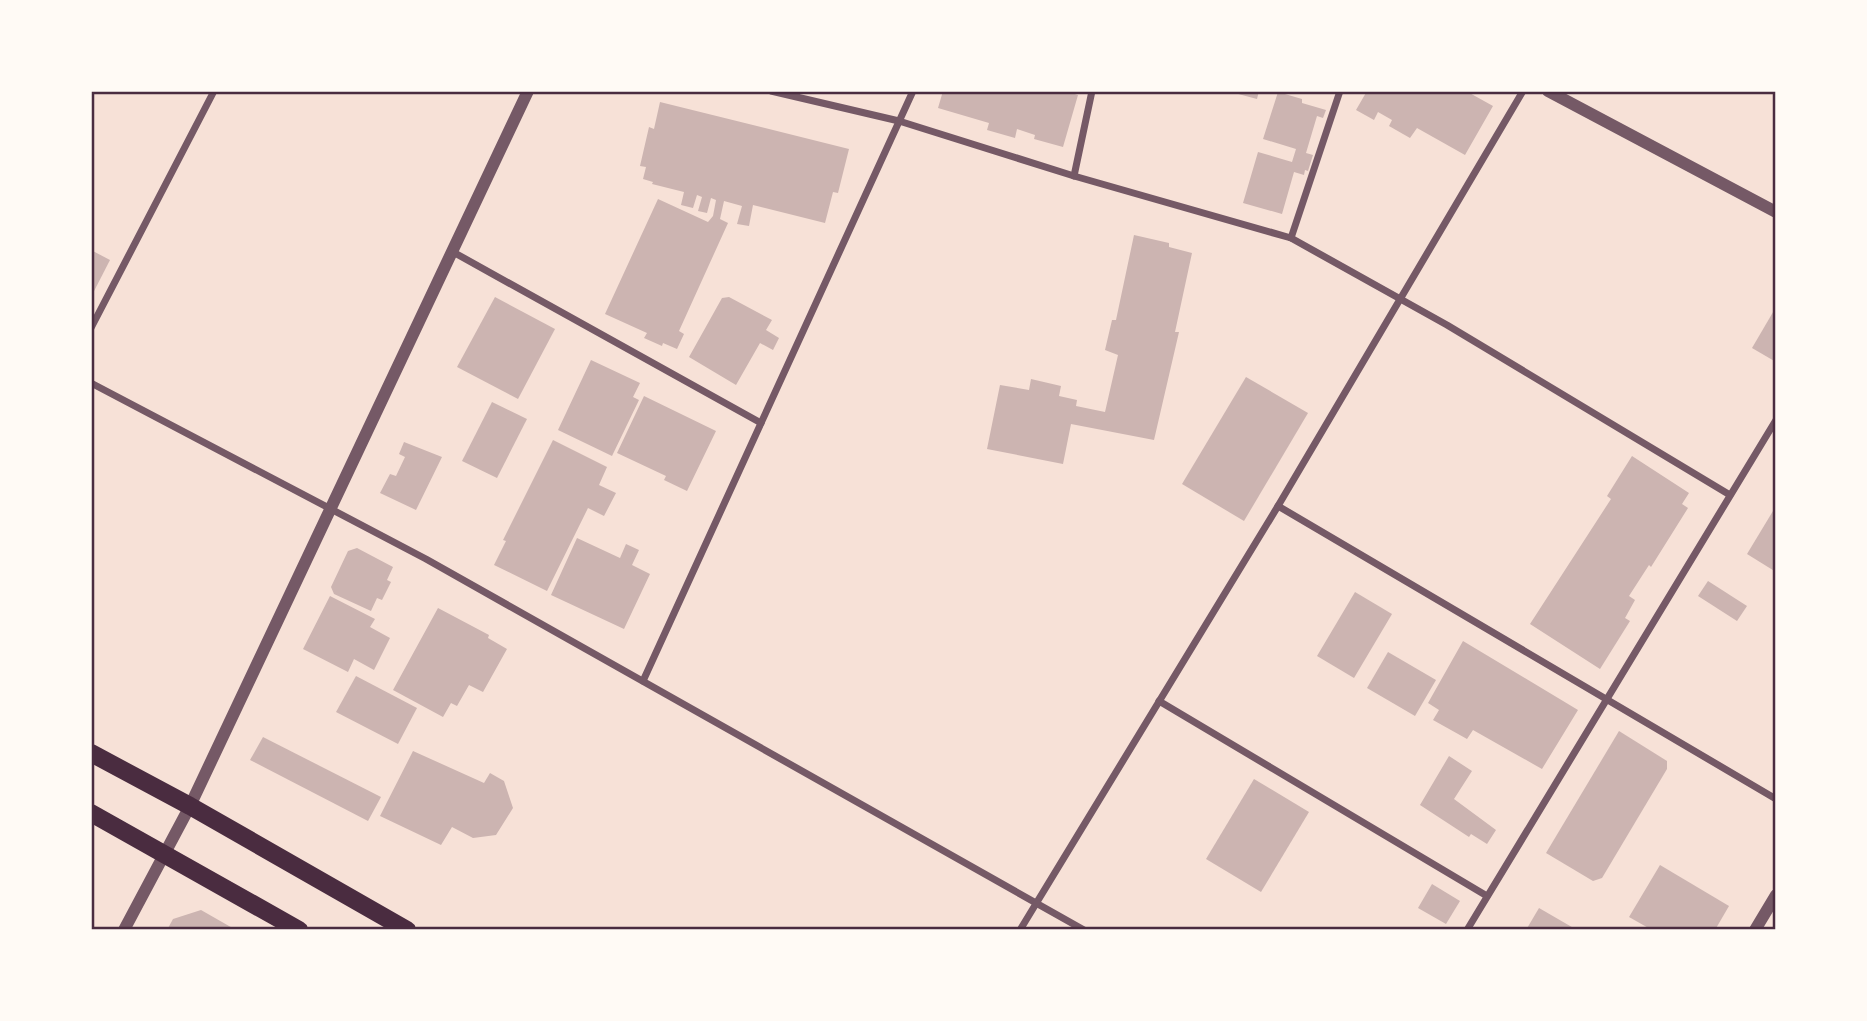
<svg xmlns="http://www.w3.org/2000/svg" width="1867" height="1021" font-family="'Libre Baskerville',serif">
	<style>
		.building { fill: #ccb4b1 }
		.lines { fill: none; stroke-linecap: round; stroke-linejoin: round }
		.minor { stroke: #755966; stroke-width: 7 }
		.tertiary { stroke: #755966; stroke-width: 12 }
		.primary { stroke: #4a2c40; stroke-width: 18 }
		.neatline { fill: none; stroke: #4a2c40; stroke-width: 2.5 }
	</style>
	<rect width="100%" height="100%" fill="#f7e1d7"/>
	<!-- building -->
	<g class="building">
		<path d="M943,91h122l13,4 -15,52 -29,-8 1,-4 -18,-6 -2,9 -28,-8 2,-7 -51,-15z"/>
		<path d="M1227,91h32l-2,8z"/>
		<path d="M1367,91h99l27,15 -28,49 -48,-27 -7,10 -21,-12 3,-6 -14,-8 -4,8 -18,-10z"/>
		<path d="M1278,92l24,7v4l24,7 -3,8 -6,-2 -11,37 7,2 -5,16 -3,-1 -1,5 -10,-3 -12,42 -39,-11 15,-51 34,10 4,-13 -33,-10z"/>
		<path d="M660,102l189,47 -11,44 -5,-1 -8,31 -72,-18 -4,21 -12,-2 5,-18 -18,-5 -4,18 8,4 -49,108 5,3 -7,15 -14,-6 -1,3 -18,-8 3,-5 -42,-19 53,-115 50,23 5,-6 3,-16 -5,-2 -4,15 -9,-2 4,-14 -5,-2 -4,13 -12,-3 3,-13 -32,-8 1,-2 -10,-3 3,-12 -6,-1 9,-39 5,2z"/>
		<path d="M1134,235l35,8v4l23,6 -17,79h4l-25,108 -83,-16 -8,40 -76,-15 13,-64 29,5 2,-11 30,7 -2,10 18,4 -1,6 29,6 13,-57 -13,-5 7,-30h4z"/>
		<path d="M91,250l19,10 -19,37z"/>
		<path d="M495,297l60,32 -37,70 -61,-32z"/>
		<path d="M729,297l43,23 -6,10 13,8 -6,12 -13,-7 -24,42 -47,-28 33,-59z"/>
		<path d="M1776,307v55l-24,-14z"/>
		<path d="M591,360l49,23 -7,14 6,3 -27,56 -54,-26z"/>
		<path d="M1246,377l62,36 -64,108 -62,-37z"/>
		<path d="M644,396l72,35 -29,60 -23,-11 2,-4 -49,-23z"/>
		<path d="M492,402l35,17 -30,59 -35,-17z"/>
		<path d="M553,440l54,27 -8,18 17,8 -12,23 -16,-8 -41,83 -53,-26 12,-24 -3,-1z"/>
		<path d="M404,442l38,15 -26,53 -36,-17 10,-19 6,2 9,-19 -6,-3z"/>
		<path d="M1632,456l57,37 -7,11 6,4 -37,59 -2,-2 -20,31 6,4 -10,18 5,3 -30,48 -70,-45 81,-125 -4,-3z"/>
		<path d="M1776,506v66l-29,-18z"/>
		<path d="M577,538l43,20 6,-14 13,6 -7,15 18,9 -26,55 -73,-34z"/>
		<path d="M357,548l36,19 -6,13 4,2 -9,18 -5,-2 -6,13 -37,-17 -3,-7 17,-36z"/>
		<path d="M1708,581l39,25 -10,15 -39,-25z"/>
		<path d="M1355,592l37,22 -38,64 -37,-22z"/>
		<path d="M330,596l45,23 -5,8 20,11 -16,32 -20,-11 -6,13 -45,-23z"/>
		<path d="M438,608l51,27 -1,3 19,11 -24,43 -14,-7 -12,21 -6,-3 -8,14 -50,-27z"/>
		<path d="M1463,641l115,69 -36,59 -69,-39 -6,9 -34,-19 6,-10 -11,-7z"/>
		<path d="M1388,652l48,28 -21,36 -48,-28z"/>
		<path d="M356,676l61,32 -19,36 -62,-32z"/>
		<path d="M1619,731l48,30v8l-65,109 -9,3 -47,-28z"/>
		<path d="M263,737l118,60 -13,24 -118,-61z"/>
		<path d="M413,751l71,32 6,-10 14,8 9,27 -17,27 -23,3 -21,-11 -11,18 -61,-29z"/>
		<path d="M1449,756l23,15 -18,28 42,31 -9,14 -16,-10 -2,3 -49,-32z"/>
		<path d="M1254,779l55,33 -48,80 -55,-33z"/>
		<path d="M1660,865l69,41 -14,24h-63l-23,-13z"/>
		<path d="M1432,884l28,17 -14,23 -28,-16z"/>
		<path d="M1539,908l38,22h-51z"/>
		<path d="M201,910l35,20h-69l6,-11z"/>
	</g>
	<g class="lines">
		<!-- minor -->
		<g class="minor">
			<path d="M771,91l128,30 175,55 217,62 156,87 283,170"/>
			<path d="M1074,176l18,-85"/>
			<path d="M1291,238l49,-147"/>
			<path d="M453,252l308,171"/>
			<path d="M91,328l123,-237"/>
			<path d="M91,383l335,176 658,371"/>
			<path d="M1278,506l498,293"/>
			<path d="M643,681l270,-590"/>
			<path d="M1159,701l328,195"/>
			<path d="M1020,930l258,-424 245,-415"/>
			<path d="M1467,930l309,-510"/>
		</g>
		<!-- tertiary -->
		<g class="tertiary">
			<path d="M1548,91l228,121"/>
			<path d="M124,930l66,-124 338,-715"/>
			<path d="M1755,930l21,-35"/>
		</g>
		<!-- primary -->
		<g class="primary">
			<path d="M91,753l99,53 217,124"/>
			<path d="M91,813l208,117"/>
		</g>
	</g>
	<!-- border -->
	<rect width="1867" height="1021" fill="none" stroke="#fffaf5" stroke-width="186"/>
	<rect x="93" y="93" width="1681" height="835" class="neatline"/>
</svg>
